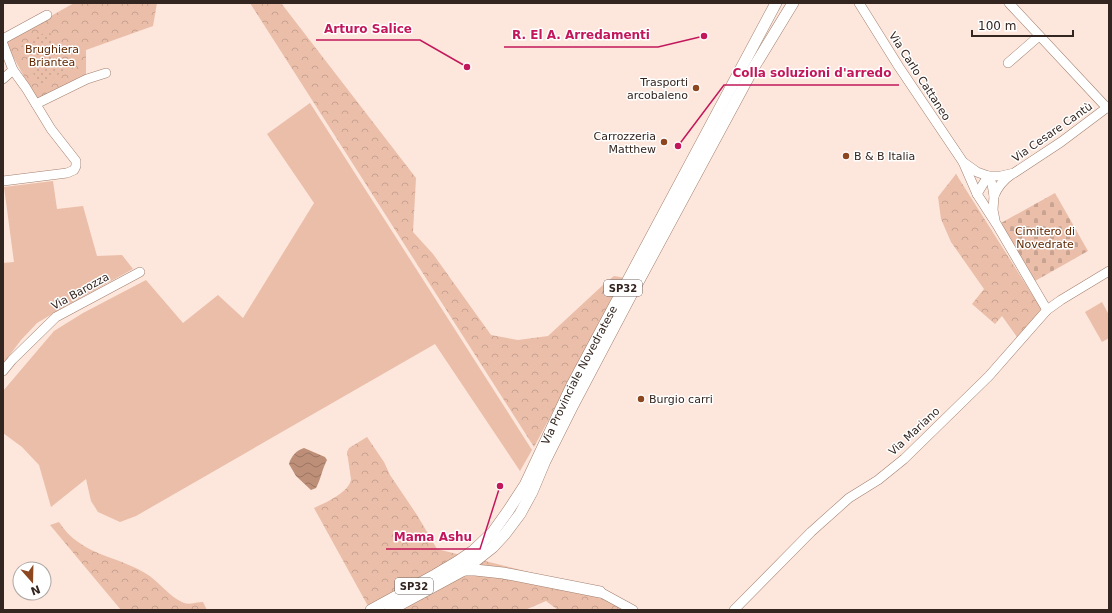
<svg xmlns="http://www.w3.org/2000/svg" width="1112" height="613" font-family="'DejaVu Sans',sans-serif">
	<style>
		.grass { fill: #eabea9 }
		.forest { fill: url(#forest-crowns) }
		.cemetery { fill: url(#cemetery-stones) }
		.park { fill: url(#park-dots) }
		.water { fill: url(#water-waves) }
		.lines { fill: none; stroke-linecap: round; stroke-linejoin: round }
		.minor-casing { stroke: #a18070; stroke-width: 10 }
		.major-casing { stroke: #a18070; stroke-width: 12 }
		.minor { stroke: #fff; stroke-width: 9 }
		.major { stroke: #fff; stroke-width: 11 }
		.poi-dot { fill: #8d4720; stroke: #fff; stroke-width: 1.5 }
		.labels { text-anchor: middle; stroke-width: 3; stroke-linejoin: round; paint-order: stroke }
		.shield { fill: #fff; stroke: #706662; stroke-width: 1 }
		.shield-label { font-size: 10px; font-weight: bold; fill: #33251f }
		.park-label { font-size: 11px; fill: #612701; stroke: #fff }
		.street-label { font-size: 11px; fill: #33251f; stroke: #fff }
		.poi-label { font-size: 11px; fill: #33251f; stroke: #fff; text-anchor: end }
		.leader { fill: none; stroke: #c2185b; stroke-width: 1.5 }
		.callout-dot { fill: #c2185b; stroke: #fff; stroke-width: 1.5 }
		.callout-label { font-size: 12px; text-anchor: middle; font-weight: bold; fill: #c2185b; stroke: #fff; stroke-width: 3; stroke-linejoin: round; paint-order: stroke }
	</style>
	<defs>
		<pattern id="forest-crowns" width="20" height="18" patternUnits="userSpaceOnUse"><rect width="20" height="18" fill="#eabea9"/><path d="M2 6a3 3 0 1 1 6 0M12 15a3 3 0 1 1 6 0" fill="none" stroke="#c9a391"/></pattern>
		<pattern id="cemetery-stones" width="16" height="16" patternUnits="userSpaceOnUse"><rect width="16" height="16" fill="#eabea9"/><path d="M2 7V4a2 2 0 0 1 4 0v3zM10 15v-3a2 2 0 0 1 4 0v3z" fill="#c9a391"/></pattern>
		<pattern id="park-dots" width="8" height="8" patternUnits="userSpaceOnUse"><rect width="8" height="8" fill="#eabea9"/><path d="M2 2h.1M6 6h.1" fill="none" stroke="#c9a391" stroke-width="1.8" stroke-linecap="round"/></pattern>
		<pattern id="water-waves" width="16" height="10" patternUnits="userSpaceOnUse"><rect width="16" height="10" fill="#be8f78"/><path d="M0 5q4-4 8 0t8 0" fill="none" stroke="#9b7562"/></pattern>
	</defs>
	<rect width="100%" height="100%" fill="#fde6db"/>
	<!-- grass -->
	<g class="grass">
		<path d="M310,103l222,347 -12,21 -85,-127 -299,172 -16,6 -22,-10 -7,-11 -5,-22 -35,28 -12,-42 -17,-18 -19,-14v-42l51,-60 29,-18 63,-33 37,43 35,-28 25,23 71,-115 -47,-69z"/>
		<path d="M53,181l4,28 26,-3 14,50 25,-1 11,14 -69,38 -27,16 -16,17 -18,24v-101l11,-1 -10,-75z"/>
		<path d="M1102,302l7,13v23l-7,4 -17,-30z"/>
	</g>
	<!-- forest -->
	<g class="forest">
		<path d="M74,3h83l-4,23 -67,24v27l-49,23 -32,-58z"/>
		<path d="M250,3h31l135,175 -3,54 20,22 58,81 27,5 30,-4 55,-51 11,-9 11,2 -91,169z"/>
		<path d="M956,174l86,136 -25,27 -15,-21 -7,8 -23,-20 12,-15 -33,-47 -10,-23 -3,-22z"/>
		<path d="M367,437l17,25 6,13 27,40 20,34 167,42 26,19h-72l-12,-9 -21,9h-139l-18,-4 -54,-98c11,-5 36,-16 37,-29l-4,-27 2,-4z"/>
		<path d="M59,522c21,33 56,33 86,51 14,8 24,24 39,30 5,2 13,-1 19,-1l4,8h-86l-71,-85z"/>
	</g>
	<!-- cemetery -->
	<path class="cemetery" d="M1055,193l33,58 -53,30 -34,-58z"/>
	<!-- park -->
	<path class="park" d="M49,30l18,40 -28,15 -19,-38z"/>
	<!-- water -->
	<path class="water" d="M304,448l21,9 2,3c-5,9 -6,19 -11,28l-5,2 -15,-14 -7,-12c2,-8 8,-14 15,-16z"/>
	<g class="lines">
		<defs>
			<g id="minor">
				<path d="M859,3l40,64 64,95 14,32 20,31 50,85"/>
				<path d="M1009,3l98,105"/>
				<path d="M3,39l44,-24"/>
				<path d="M3,44l10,26 13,18 25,41 25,32v5l-2,4 -7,3 -64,8"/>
				<path d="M1008,63l31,-27"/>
				<path d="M3,79l10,-9"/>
				<path d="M36,104l51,-25 19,-6"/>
				<path d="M963,162l14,10 11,4h13l13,-3 47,-31 48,-36"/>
				<path d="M988,176l4,8 2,12 -1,14 2,10"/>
				<path d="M977,194l11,-18"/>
				<path d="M994,196c4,-10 9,-16 18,-22"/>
				<path d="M3,371l9,-11 44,-43 84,-45"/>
				<path d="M600,592l33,18"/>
				<path d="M734,610l77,-78 38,-34 29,-18 26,-21 85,-83 58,-66 14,-10 48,-29"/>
			</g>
			<g id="major">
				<path d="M464,570h11l28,3 97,19"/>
				<path id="s1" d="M371,610l64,-35 22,-13 16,-11 20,-19 15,-21 17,-26 47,-100 204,-382"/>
				<path d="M390,610l74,-40 29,-23 12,-13 15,-20 12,-22 13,-31 27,-54 58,-110 124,-230 39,-64"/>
			</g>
		</defs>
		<!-- minor casing -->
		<use href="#minor" class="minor-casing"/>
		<!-- major casing -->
		<use href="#major" class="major-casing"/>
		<!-- minor -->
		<use href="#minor" class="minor"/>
		<!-- major -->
		<use href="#major" class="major"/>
	</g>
	<!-- markers -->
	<g class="poi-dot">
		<circle cx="696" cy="88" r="4"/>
		<circle cx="664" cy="142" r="4"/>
		<circle cx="846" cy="156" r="4"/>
		<circle cx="641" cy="399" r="4"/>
	</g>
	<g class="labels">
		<!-- shield labels -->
		<g class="shield">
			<rect x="604" y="280" width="38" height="16" rx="3"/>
			<rect x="395" y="578" width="38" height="16" rx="3"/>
		</g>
		<g class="shield-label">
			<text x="623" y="292">SP32</text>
			<text x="414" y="590">SP32</text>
		</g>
		<!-- park labels -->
		<g class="park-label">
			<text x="52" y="53">Brughiera<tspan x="52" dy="13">Briantea</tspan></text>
			<text x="1045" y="235">Cimitero di<tspan x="1045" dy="13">Novedrate</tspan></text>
		</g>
		<!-- street labels -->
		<g class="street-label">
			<text transform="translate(920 76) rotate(57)" y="4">Via Carlo Cattaneo</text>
			<text transform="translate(1052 132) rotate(-35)" y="4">Via Cesare Cantù</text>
			<text transform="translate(80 291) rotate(-29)" y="4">Via Barozza</text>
			<text dy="4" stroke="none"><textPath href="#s1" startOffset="325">Via Provinciale Novedratese</textPath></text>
			<text transform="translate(914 431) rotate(-43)" y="4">Via Mariano</text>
		</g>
		<!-- poi labels -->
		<g class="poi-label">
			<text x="688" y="86">Trasporti<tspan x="688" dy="13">arcobaleno</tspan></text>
			<text x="656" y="140">Carrozzeria<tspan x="656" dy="13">Matthew</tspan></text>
			<text x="854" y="160" text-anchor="start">B &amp; B Italia</text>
			<text x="649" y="403" text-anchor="start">Burgio carri</text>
		</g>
	</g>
	<!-- callouts -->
	<path class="leader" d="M467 67L420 40H316M704 36L658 47H504M678 146L724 85H899M500 486L480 549H386"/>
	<g class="callout-dot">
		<circle cx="467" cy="67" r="4"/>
		<circle cx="704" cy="36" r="4"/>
		<circle cx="678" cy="146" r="4"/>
		<circle cx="500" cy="486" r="4"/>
	</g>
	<g class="callout-label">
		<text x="368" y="33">Arturo Salice</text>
		<text x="581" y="39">R. El A. Arredamenti</text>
		<text x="812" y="77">Colla soluzioni d'arredo</text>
		<text x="433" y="541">Mama Ashu</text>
	</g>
	<!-- border -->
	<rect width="1112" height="613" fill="none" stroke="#33251f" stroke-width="8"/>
	<!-- north arrow -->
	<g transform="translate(32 581) rotate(160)"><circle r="19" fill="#ffffff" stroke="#ada8a5"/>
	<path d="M0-3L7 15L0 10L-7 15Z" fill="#8d4720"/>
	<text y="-6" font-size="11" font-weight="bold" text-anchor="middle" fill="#33251f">N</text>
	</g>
	<!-- scale -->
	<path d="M972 30v6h101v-6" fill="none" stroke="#33251f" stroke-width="2"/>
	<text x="978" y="30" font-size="12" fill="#33251f" stroke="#ffffff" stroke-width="3" paint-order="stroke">100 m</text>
</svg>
